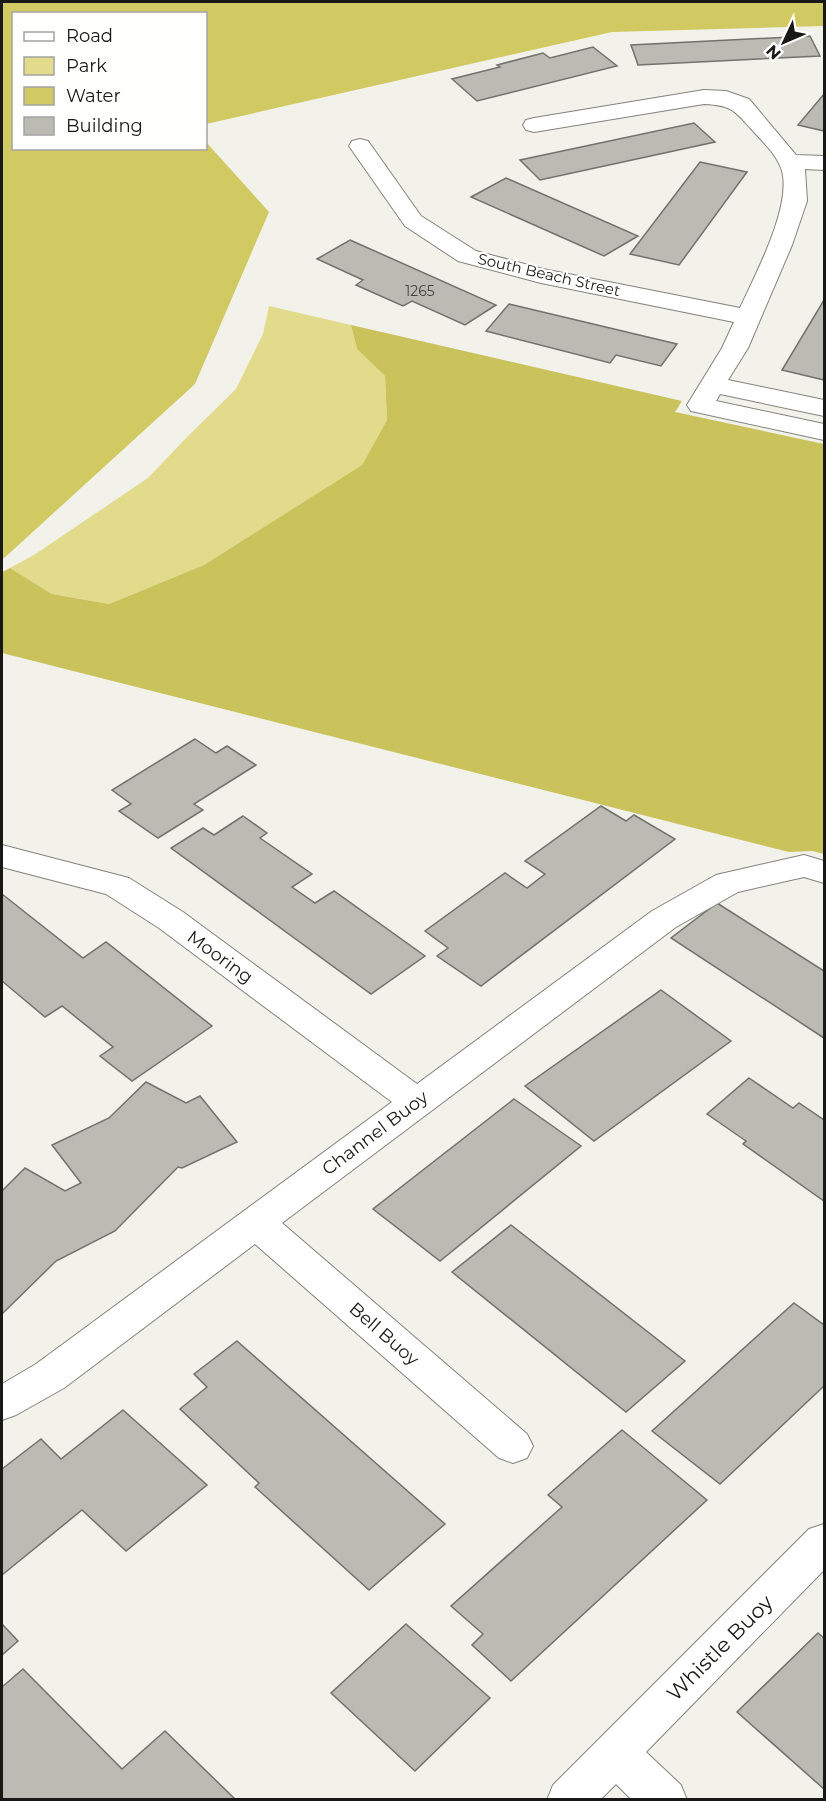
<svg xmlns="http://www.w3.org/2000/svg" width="826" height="1801" font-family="Montserrat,sans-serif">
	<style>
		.green { fill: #e1db8b }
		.forest { fill: #cac25b }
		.water { fill: #d1c962 }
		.building { fill: #bbbbb4; stroke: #72726c; stroke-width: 1.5 }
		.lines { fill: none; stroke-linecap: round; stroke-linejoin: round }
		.minor-casing { stroke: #83837d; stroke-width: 2 }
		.minor { fill: #fff; fill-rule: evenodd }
		.labels { text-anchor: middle; stroke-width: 4.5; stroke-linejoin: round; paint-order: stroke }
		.far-number-label { font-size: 14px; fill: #41413e }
		.far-street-label { font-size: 15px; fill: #181816; stroke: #fffffe }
		.street-label { font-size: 18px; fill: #181816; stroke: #fffffe }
		.near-street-label { font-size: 21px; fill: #181816; stroke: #fffffe }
	</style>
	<rect width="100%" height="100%" fill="#f2f2eb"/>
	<!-- green -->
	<path class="green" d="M269,306l82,19 6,24 28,27 2,44 -25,45 -158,100 -95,39 -57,-10 -42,-26 24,-13 114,-77 40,-42 48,-47 27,-55z"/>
	<!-- forest -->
	<path class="forest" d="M351,325l331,76 -7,11 149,32v410l-12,-3 -23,1 -787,-199v-81l8,-4 42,26 57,10 95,-39 158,-100 25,-45 -2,-44 -28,-27z"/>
	<!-- water -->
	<path class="water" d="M2,2h822v24l-212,6 -406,92v-110h-192v134h192v-6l63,70 -74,172 -193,176z"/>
	<!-- building -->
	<g class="building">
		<path d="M810,36l10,20 -182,9 -7,-20z"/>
		<path d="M593,47l24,19 -140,35 -25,-22 48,-12 -3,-2 46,-12 7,5z"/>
		<path d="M824,94v37l-26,-6z"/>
		<path d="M694,123l21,19 -175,38 -20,-20z"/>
		<path d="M700,162l47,10 -68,93 -49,-11z"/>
		<path d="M506,178l132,58 -34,20 -133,-59z"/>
		<path d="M350,240l146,65 -31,20 -53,-24 -9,5 -47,-21 7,-5 -46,-21z"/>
		<path d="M824,300v80l-42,-10z"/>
		<path d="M509,304l168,40 -16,22 -45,-11 -6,8 -124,-32z"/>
		<path d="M195,739l21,14 11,-7 29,19 -62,39 9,6 -45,28 -39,-27 12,-7 -19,-14z"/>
		<path d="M601,806l25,15 8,-6 41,24 -194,147 -44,-30 11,-8 -23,-17 80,-58 22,15 18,-14 -20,-13z"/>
		<path d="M243,816l24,17 -7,5 52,36 -20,13 23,16 19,-12 91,65 -54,38 -200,-146 32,-20 11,7z"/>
		<path d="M2,894l81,64 23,-16 106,84 -80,55 -32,-25 13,-9 -51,-41 -17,11 -43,-36z"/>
		<path d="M717,903l107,68v67l-153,-100z"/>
		<path d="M661,990l70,51 -137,100 -69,-55z"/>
		<path d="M749,1078l44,30 6,-5 25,17v81l-81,-57 3,-3 -39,-27z"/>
		<path d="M146,1082l40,21 14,-7 37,46 -55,26 -4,-1 -63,64 -59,30 -54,53v-123l23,-23 40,23 16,-8 -29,-38 57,-27z"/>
		<path d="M514,1099l67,47 -141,115 -67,-52z"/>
		<path d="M511,1225l174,136 -59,51 -174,-140z"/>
		<path d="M794,1303l30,22v61l-104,98 -68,-53z"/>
		<path d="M237,1341l208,183 -76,66 -114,-103 4,-4 -79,-74 27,-22 -13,-13z"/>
		<path d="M123,1410l84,75 -81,66 -44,-41 -80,65v-106l39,-30 20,20z"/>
		<path d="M622,1430l85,70 -196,181 -39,-36 11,-11 -32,-28 111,-99 -14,-12z"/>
		<path d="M2,1624l16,17 -16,14z"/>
		<path d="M406,1624l84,74 -75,73 -84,-78z"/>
		<path d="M818,1633l6,5v151l-87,-77z"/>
		<path d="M23,1669l99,100 43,-38 71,69h-232l-2,-3v-110z"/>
	</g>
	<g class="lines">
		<defs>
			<g id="minor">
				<path d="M704,90l22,1 23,8 47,56 28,1v14l-19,-1 2,32 -15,44 -44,103 -20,32 96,20v16l-104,-22 -4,7 108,23v16l-133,-29 -4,-6 35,-57 12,-26 -193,-39 -83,-22 -53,-35 -56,-80 3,-5 8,-2 8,2 53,75 55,35 67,18 197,39c15,-33 54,-105 41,-140 -5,-14 -18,-26 -28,-37 -18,-20 -21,-26 -49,-27l-170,28 -8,-2 -3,-5 3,-5 8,-2z"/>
				<path d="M2,845l127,33 54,34 234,172 235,-173 64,-36 88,-20 20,6v22l-20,-6 -66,15 -62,35 -394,296 245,211 6,12 -6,12 -14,5 -14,-5 -244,-214 -191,144 -48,27 -14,5v-36l34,-20 356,-262 -233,-174 -53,-34 -104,-27z"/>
				<path d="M824,1524v46l-178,182 35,33 6,15h-55l-16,-16 -16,16h-53l6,-15 256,-256z"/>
			</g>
		</defs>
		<!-- minor casing -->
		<use href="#minor" class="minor-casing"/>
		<!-- minor -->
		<use href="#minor" class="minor"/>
	</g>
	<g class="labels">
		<!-- far-number labels -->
		<g class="far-number-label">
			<text x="420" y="296">1265</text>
		</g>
		<!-- far-street labels -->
		<g class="far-street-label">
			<text transform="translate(549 275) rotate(13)" y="5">South Beach Street</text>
		</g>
		<!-- street labels -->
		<g class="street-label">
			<text transform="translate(220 957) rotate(36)" y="6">Mooring</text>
			<text transform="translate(375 1133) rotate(-37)" y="6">Channel Buoy</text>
			<text transform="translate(384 1334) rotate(41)" y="6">Bell Buoy</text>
		</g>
		<!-- near-street labels -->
		<g class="near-street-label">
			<text transform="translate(720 1648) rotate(-45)" y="7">Whistle Buoy</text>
		</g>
	</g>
	<!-- border -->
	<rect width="826" height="1801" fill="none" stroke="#181816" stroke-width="6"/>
	<!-- legend -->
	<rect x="12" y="12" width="195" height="138" fill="#fffffe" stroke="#a3a3a1" stroke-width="1.5"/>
	<rect x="24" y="32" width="30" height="9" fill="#ffffff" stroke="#a3a3a1" stroke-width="1.5"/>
	<text x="66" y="42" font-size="18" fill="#181816">Road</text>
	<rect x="24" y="57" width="30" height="18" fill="#e1db8b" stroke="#a3a3a1" stroke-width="1.5"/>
	<text x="66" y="72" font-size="18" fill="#181816">Park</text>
	<rect x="24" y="87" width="30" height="18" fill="#d1c962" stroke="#a3a3a1" stroke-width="1.5"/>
	<text x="66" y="102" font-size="18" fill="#181816">Water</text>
	<rect x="24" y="117" width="30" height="18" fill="#bbbbb4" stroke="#a3a3a1" stroke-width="1.5"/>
	<text x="66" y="132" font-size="18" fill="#181816">Building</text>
	<!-- north arrow -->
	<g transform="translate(784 42) rotate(226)" stroke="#fffffe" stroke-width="4.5" paint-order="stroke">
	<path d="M0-4.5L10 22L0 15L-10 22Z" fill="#181816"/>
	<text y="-9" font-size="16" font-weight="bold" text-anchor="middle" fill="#181816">N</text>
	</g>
</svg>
